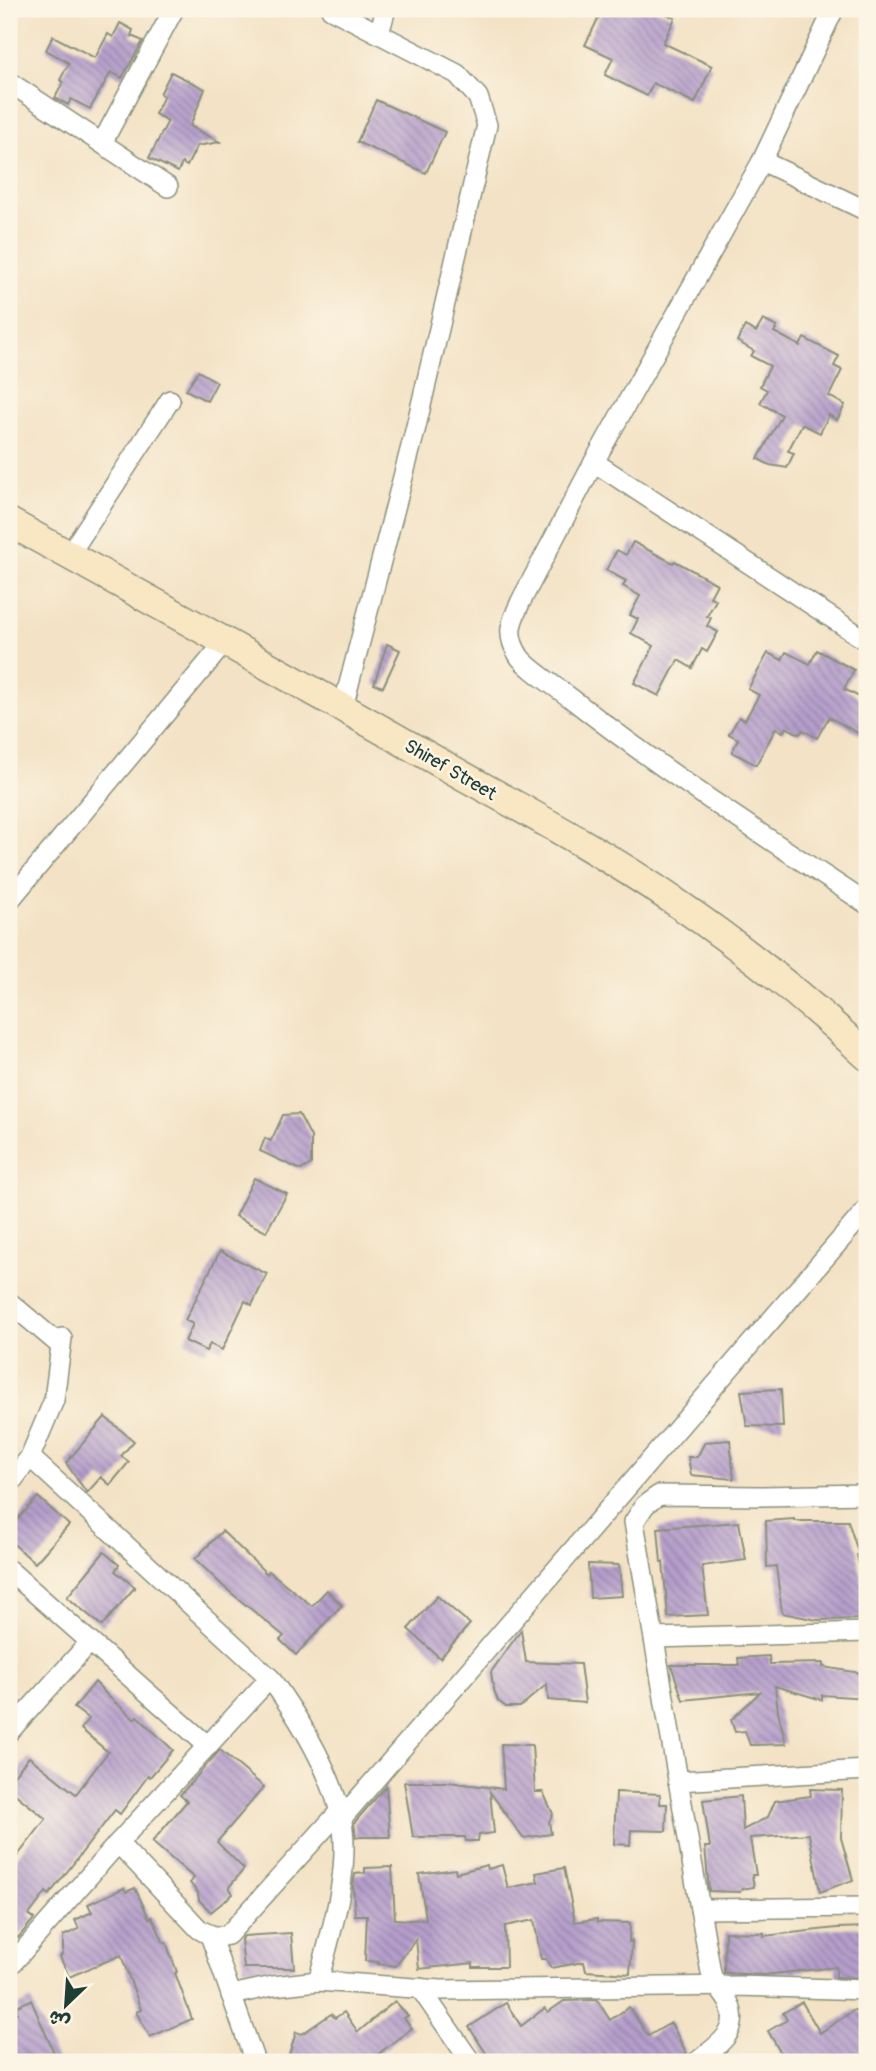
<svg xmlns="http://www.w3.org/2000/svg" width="876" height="2071" font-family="Pangolin,'Playpen Sans Arabic',sans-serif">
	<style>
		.building { fill: url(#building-back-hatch) }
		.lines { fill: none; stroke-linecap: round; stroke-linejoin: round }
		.minor-casing { stroke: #89907c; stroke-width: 22 }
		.secondary-casing { stroke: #89907c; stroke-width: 31 }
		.minor { stroke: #fff; stroke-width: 19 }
		.secondary { stroke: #f9e7c3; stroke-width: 28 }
		.labels { text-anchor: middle; stroke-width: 5; stroke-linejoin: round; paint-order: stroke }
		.street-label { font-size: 19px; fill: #1f3d34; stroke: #fcf5e5 }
	</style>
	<defs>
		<pattern id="building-back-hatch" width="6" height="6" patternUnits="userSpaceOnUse" patternTransform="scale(1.75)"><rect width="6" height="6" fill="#b59ecb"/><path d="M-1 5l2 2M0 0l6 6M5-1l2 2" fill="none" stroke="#9382a6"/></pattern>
	</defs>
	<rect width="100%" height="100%" fill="#fcf5e5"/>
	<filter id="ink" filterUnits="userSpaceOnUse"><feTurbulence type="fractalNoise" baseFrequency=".0143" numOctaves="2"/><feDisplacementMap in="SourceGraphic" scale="14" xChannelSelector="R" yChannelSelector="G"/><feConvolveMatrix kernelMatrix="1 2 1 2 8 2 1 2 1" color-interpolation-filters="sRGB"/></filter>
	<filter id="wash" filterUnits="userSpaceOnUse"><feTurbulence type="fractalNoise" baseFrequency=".00686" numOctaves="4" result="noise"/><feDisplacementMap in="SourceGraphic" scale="28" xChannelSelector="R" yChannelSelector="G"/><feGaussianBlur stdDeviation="1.57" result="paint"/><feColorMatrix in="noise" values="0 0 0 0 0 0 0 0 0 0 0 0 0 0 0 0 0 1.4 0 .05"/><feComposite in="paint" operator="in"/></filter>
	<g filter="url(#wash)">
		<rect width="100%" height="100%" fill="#f3e2c5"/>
		<g id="blocks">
			<!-- building -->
			<g class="building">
				<path d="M603,9h53l19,9 -12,25 49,23 -17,37 -42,-20 -6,13 -42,-21 8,-17 -28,-13z"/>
				<path d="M120,23l13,7 -2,6 12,5 -21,37 -11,-6 -21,37 -19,-10 -3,6 -13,-7 8,-16 -3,-2 9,-17 -23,-13 7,-14 42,22 13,-24 5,3z"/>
				<path d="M171,72l34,17 -15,37 30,16 -23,4 -10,20 -5,-3 -4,9 -29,-14 19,-37 -13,-7 9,-18 -4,-2z"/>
				<path d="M376,100l69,32 -19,41 -69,-31z"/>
				<path d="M763,320l14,7 -3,5 26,14 4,-8 35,18 -5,10 8,4 -13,26 16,9 -8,15 -8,-5 -9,18 -18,-9 -14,27 6,2 -7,15 -17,-3 -12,-6 24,-44 -22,-12 7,-13 -7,-4 10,-20 -19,-10 3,-5 -17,-10 8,-15 11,6z"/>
				<path d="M198,371l19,11 -10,19 -21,-11z"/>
				<path d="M633,542l40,21 2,-2 42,23 -7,13 6,3 -9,16 4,2 -4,8 11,6 -11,20 -5,-3 -10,19 -14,-8 -19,36 -25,-13 20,-37 -23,-13 7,-14 -8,-4 10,-19 -17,-10 3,-5 -20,-11 11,-20 9,5z"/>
				<path d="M387,644l13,6 -17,37 -9,-3z"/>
				<path d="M817,650l37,20 -10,19 23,12v37l-38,-21 -12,21 -14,-8 -4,4 -13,-7 -3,5 -7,-4 -20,37 -24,-13 6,-13 -9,-5 10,-17 6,3 14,-25 -11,-6 20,-36 14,7 4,-8 24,12z"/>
				<path d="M299,1114l12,23v27l-10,6 -41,-19 5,-13 6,3 12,-26z"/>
				<path d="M254,1178l33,16 -21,38 -31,-16z"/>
				<path d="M220,1251l47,23 -15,31 -7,-4 -23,49 -12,-6 -4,7 -21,-10 8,-17 -8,-4z"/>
				<path d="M781,1389l2,38 -36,-1 -6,-35z"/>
				<path d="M105,1417l29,24 -13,15 8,6 -19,23 -9,-8 -14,16 -21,-30z"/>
				<path d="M730,1440l4,39 -43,-4 -3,-18h9l8,-15z"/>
				<path d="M38,1497l31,28 -34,38 -26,-23v-11z"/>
				<path d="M794,1519v2h54l11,34h-2l10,46v18l-50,1 -35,-7 -6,-47 -9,1 -1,-46z"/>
				<path d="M739,1522l7,38 -44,6 6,49 -40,2 -5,-55h-2l-3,-34z"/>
				<path d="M222,1531l45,43 2,-3 43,35 15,-16 15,15 -46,50 -16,-15 4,-4 -60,-49 -29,-28z"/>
				<path d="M104,1552l15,13 -4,6 20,16 -33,39 -35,-29z"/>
				<path d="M588,1564l31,1 3,31 -32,2z"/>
				<path d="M437,1596l33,28 -30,34 -32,-29z"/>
				<path d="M521,1630l5,32 54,2 5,39 -37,-3 -1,-16 -27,23h-14l-8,-6 -5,-14 -2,-15z"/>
				<path d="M769,1656l1,8 53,-1v4l44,7v24l-45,-3v5l-47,-14 3,25 8,33 -36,1 -5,-14 -10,1 -4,-12 29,-28 -77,8 -12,-35h68l-1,-7z"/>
				<path d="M95,1682l13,14 26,23 3,-3 36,34 -23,27 -2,-1 -28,38 -5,-4 -66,85 -3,-3 -17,23 5,4 -16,19 -9,-8v-63l37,-48 -37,-30v-8l20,-24 47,37 32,-42 -27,-23 8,-10 -15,-11z"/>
				<path d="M501,1744l31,1 3,47h8l10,22 -4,8 2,12 -28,4 -33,-46 4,41 -15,2 -1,6h-12l-1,-4h-52l-9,-55h44l56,7z"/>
				<path d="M220,1750l44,37 -47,55 27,27 -15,18 4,7 -22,18 -12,-12 -1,-7 -8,-10 4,-5 -42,-36 35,-41 -7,-6z"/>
				<path d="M386,1786l4,51h-34l-2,-14z"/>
				<path d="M810,1789l32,1 -1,48 12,42 -33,12 -11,-58 -59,4 6,37h-4l2,12 -12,2 -2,3 -31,-1 -4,-44h5l-7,-47 38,-4 2,34 25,-13 7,-16 36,-5z"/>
				<path d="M616,1792l44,2v10h7l-1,27 -35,-1 -1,15 -16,-1z"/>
				<path d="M487,1865l1,4 14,-4 6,23 30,-6 -2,-9 28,-5 11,54 22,-3v3l33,1 -1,19 3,-1 -2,33 -44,-3 -2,-9 -33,6 -5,-9h-5l-7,-39 -29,6 1,41h-33v-4l-54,6 -3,-30 -20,27 -18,-2 1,-2 -14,-1 2,-46h-12l-2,-29 2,-12 10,-1v-5l27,-1 3,52 14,1 17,-1 -7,-45 36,-5 1,4z"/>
				<path d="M124,1888l2,4 9,-4 14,30 3,-1 12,26 2,-1 11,30 -2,1 17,46 -42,18 -14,-25 5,-2 -20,-55 -52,22 -9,-20 3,-4v-17l16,-7 -4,-9 17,-8 -4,-8z"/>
				<path d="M867,1927v51l-31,-1v-10l-72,8 -40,-2 1,-41 39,1v3l73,-8z"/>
				<path d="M291,1933l3,35h-50l-3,-29 3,-3z"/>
				<path d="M31,2000l27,62h-47l-2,-6v-40l8,-3v-7z"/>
				<path d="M597,2000l13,20 19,-13 19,29 23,-13 16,31 -15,8h-180l-23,-35 37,-24 15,23 24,-18 3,4 16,-11z"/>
				<path d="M395,2001l13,15 -4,2 8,10 -44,34h-81l9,-30 6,2 29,-20 4,4 9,-6 14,20z"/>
				<path d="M802,2002l18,31 34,-23 13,5v47h-57l-3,-6 -10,6h-11l-18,-31 19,-11 -4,-7z"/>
			</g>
		</g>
	</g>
	<g filter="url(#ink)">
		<use href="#blocks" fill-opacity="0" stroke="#89907c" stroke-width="2"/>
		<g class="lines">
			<defs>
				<g id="minor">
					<path d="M331,9l126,65 21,23 9,28 -73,310 -71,272"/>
					<path d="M834,9l-72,152 -168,301 -73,139c-10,21 -16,33 -2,55 7,12 45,36 58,47 92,72 192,136 290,201"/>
					<path d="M379,33l7,-24"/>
					<path d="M9,82l159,105"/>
					<path d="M102,143l72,-134"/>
					<path d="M762,161l105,50"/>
					<path d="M594,462l273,179"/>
					<path d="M69,555l101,-155"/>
					<path d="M9,901l216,-259"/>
					<path d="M9,1302l51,43"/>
					<path d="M30,1457l240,221c29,40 60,90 71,139 11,49 -10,117 -23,164l-45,5 -42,9"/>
					<path d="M9,1485l21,-28 24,-57 8,-62"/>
					<path d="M9,1570l199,176"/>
					<path d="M654,1638l213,-6"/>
					<path d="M9,1732l81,-90"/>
					<path d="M678,1781l189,-11"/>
					<path d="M341,1819l526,-610"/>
					<path d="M118,1843l81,86c10,6 17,9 29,6l111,-123"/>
					<path d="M700,1909l167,-2"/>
					<path d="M210,1935l45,127"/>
					<path d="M9,1967l109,-124 152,-165"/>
					<path d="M318,1981l123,9 296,-4 130,4"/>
					<path d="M420,1988l51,74"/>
					<path d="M697,2062c21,-18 46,-30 31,-61 -6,-10 -14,-17 -17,-28l-77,-451 11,-17 14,-10 103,1 105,-2"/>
				</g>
				<path id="secondary" d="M9,522c145,80 290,160 433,242 78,44 158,86 232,137 69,47 133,98 193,155"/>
			</defs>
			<!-- minor casing -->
			<use href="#minor" class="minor-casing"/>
			<!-- secondary casing -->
			<use href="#secondary" class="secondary-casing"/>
			<!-- minor -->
			<use href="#minor" class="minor"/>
			<!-- secondary -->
			<use href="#secondary" class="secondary"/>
		</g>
	</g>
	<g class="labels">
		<!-- street labels -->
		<g class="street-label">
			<text transform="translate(451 769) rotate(30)" y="7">Shiref Street</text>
		</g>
	</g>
	<!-- margin -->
	<rect width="876" height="2071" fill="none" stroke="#fcf5e5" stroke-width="35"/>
	<!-- north arrow -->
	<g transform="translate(66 2005) rotate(205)" stroke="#fcf5e5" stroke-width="5" paint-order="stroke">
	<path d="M0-5L12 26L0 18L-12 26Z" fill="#1f3d34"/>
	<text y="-10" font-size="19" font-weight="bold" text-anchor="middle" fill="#1f3d34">ش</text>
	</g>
</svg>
